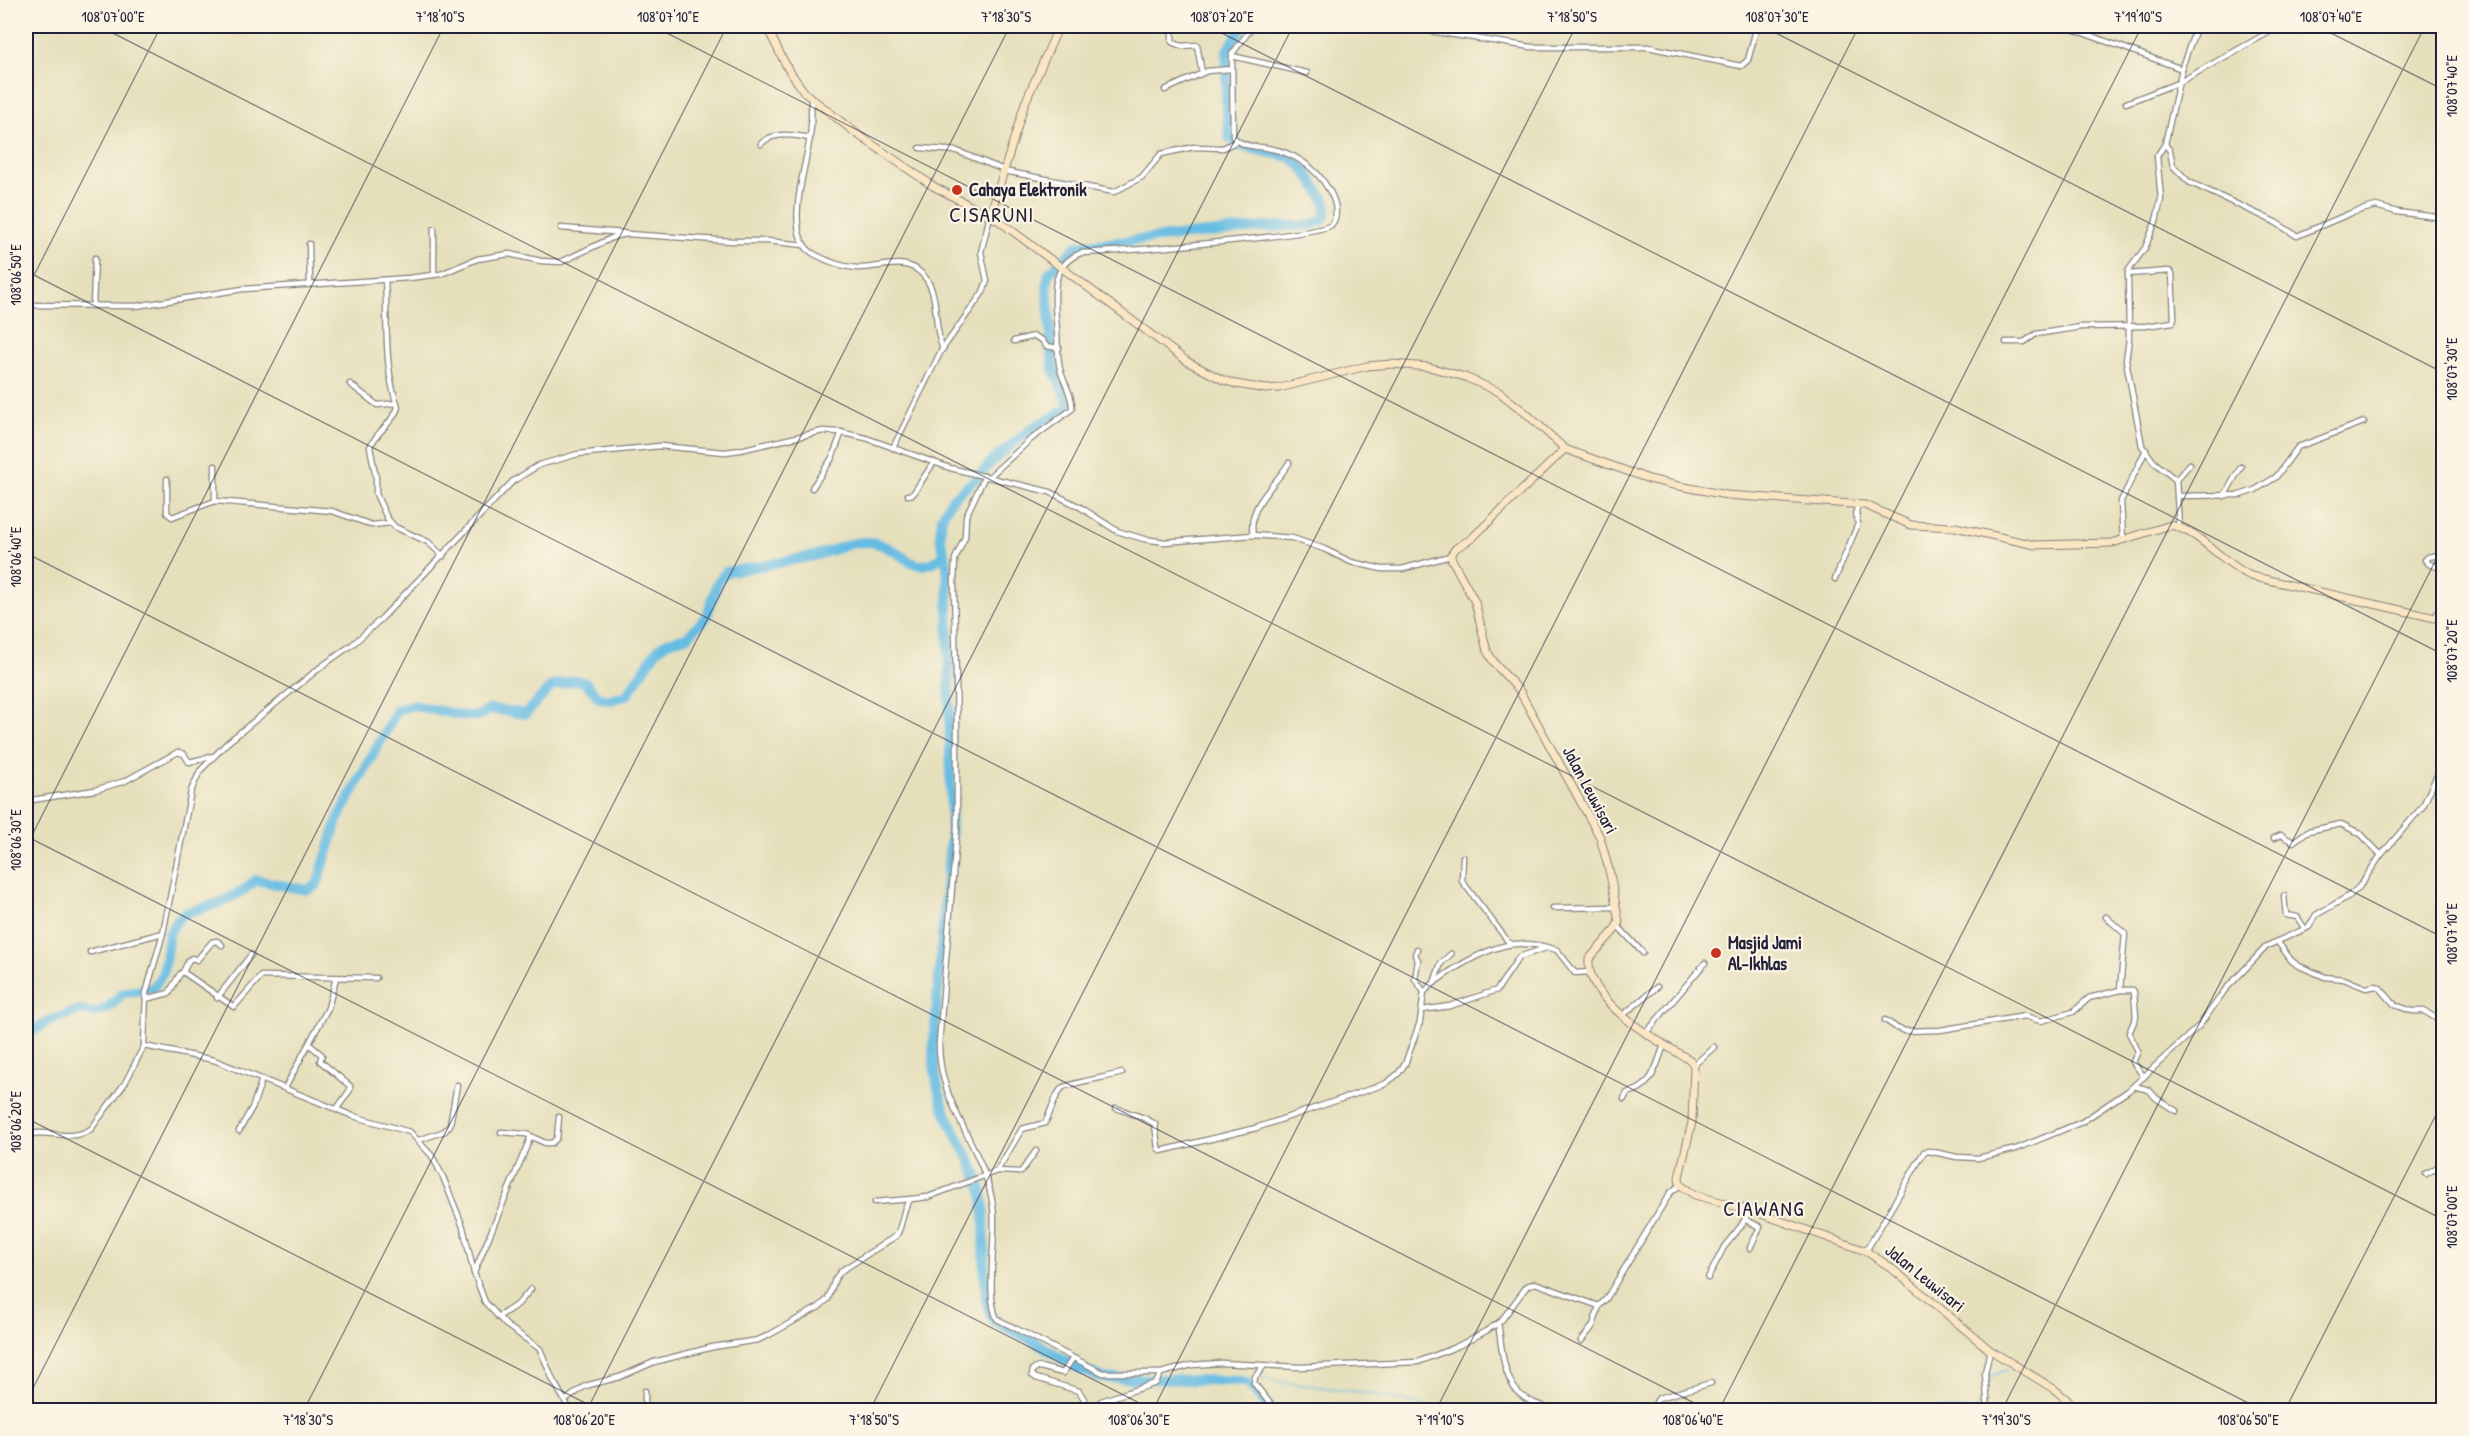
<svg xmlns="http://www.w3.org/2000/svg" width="2469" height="1436" font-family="'Patrick Hand',sans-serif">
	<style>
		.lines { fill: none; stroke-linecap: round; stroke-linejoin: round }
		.stream { stroke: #66bce3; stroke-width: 1.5 }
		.river { stroke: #66bce3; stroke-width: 10 }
		.street-casing { stroke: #84807b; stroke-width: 7 }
		.secondary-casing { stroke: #84807b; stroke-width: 9 }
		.street { stroke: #fff; stroke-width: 4.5 }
		.secondary { stroke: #fbe6c4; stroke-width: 7 }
		.ticks { fill: none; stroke: #22223b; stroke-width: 1.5; stroke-opacity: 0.45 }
		.poi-dot { fill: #c8321e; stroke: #fcf5e5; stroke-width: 2 }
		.labels { text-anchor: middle; stroke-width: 4.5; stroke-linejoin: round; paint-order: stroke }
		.poi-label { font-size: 18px; font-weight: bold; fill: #22223b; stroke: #fcf5e5; text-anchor: start }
		.street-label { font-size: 18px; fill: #22223b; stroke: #fcf5e5 }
		.quarter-label { font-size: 21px; letter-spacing: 1.5px; fill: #22223b; stroke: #fcf5e5 }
		.neatline { fill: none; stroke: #22223b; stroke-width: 2 }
		.ticks-label { font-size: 15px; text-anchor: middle; fill: #22223b }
	</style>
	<rect width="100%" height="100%" fill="#fcf5e5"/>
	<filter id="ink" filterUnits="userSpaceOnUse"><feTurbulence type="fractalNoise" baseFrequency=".0167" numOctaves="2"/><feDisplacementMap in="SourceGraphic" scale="12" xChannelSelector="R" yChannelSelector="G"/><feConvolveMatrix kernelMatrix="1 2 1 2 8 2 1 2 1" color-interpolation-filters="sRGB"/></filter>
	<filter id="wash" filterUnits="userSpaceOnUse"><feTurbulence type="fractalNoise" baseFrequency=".008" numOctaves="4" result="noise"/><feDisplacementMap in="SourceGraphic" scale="24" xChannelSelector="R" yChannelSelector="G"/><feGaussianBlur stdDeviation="1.35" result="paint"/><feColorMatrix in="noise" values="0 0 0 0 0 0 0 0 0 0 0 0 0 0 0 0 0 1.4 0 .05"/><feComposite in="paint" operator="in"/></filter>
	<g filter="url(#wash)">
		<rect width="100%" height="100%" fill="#e5dfbb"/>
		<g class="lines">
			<!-- stream -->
			<g class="stream">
				<path d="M1259,1380l4,-3 11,4c55,8 110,11 163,29"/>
				<path d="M1988,1387l1,-10 17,-7"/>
				<path d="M1917,1410l6,-2 45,2"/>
				<path d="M1973,1410l12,-7"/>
			</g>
			<!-- river -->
			<g class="river">
				<path d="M1243,26l-16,25 -1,46 3,41 11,8 50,11 13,11 23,34v11l-3,7 -13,5 -42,2 -191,19 -28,27 -2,11 6,84 17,39 -36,20 -41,33 -16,18 -24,20 -6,9 -5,10 -2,19 7,28 1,27 3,240 -18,218c1,23 5,46 14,67 12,28 32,52 36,83 4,27 -4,104 11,122l43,22 41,25 25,10 139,3 7,3 22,26"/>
				<path d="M26,1035l25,-15 29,-10 13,3 14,-4 16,-16 30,-5 10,-15 6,-39 8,-14 8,-7 37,-11 22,-12 12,-10 51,10 10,-5 21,-66 59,-109 15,-5 52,11h13l14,-7 34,5 27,-28 24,-6 10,3 13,15 12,2 16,-5 30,-45 10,-8 20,-5 20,-21 10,-33 9,-11c29,-5 58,-10 87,-16 21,-4 40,-18 62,-13 31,6 36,38 70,12"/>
			</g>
		</g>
	</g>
	<g filter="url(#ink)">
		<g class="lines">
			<defs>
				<g id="street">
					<path d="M1398,26l133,21h117l93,19 7,-6 9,-34"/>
					<path d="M2064,26l118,43"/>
					<path d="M1172,27v15l9,4 16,-1 5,28"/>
					<path d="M1232,56l75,17"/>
					<path d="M1165,90l42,-19 24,-2"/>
					<path d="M811,99c0,13 1,25 -1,37 -3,29 -29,100 4,118 13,7 28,13 43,14 22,1 49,-13 66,7 18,19 9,51 20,74"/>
					<path d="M2126,103l54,-21 100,-56"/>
					<path d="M761,144c11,-13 34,-9 49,-6"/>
					<path d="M2165,144l5,7 3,15 16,16 86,40 22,14 54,-23 25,-7 21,6 47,6"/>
					<path d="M920,148l37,3 47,19"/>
					<path d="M1004,171l110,21 28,-15 19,-23 33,-7 29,1 14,-7"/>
					<path d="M561,228l63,5"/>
					<path d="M309,244l1,40"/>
					<path d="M434,275v-46"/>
					<path d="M385,280c3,42 -2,86 13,127 -4,15 -22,25 -28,40l6,31v16l11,24 8,9 33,15 15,14"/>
					<path d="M26,305l110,1 107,-17 166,-11 32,-4 36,-15 32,-5 32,7 20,1 55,-26 11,-2 105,7h35l37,4"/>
					<path d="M93,306l2,-48"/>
					<path d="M1014,341l20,-5 8,4 4,6 13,2"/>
					<path d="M2006,342h18l12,-8 45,-7 65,-1 27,-4 1,-4 -2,-45 -3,-2 -41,3"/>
					<path d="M350,384l27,21 20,-2"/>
					<path d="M893,448l48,-97 42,-59 4,-11 -6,-29 9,-36"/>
					<path d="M985,476l-19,40 -1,21 -10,22 -1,24 3,146v98l-18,217c0,61 42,99 53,156 7,31 -8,93 5,119l106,54h58"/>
					<path d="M990,476l40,-36 42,-31c1,-14 -9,-27 -12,-40 -3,-12 -2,-25 -3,-38 -2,-29 -10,-65 24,-78 30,-1 238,-17 250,-28 9,-9 4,-25 -2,-35 -13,-23 -36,-38 -62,-42 -13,-2 -24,-1 -34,-11l-1,-83 21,-28"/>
					<path d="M167,479v34l5,4 43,-16 117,10 40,14 19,-2"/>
					<path d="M2176,480l14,-16"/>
					<path d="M812,488l20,-30 10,-26"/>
					<path d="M908,495l5,-1 21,-32"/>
					<path d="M2179,496l61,-1 15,-5 21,-13 22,-30 66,-25"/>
					<path d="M2224,496l17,-29"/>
					<path d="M215,501v-35"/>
					<path d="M2179,527l-3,-47 -22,-18 -12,-16 -16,-86 3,-21 -1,-68 17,-23 11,-27 5,-22 -4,-43 8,-12 18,-80 14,-38"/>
					<path d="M1253,535c-6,-30 22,-49 36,-72"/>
					<path d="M2123,540l-2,-39 25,-51"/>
					<path d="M2444,554l-16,3 -3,3 4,4 15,5"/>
					<path d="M1835,579l23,-55 -2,-12 2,-8"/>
					<path d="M2435,618l9,-17"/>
					<path d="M26,801l69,-11 30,-9 53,-29 6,2 5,8 25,-6"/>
					<path d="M2274,838l7,-3 12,7 15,-11 33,-7 20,10 20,21"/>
					<path d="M1463,857l-1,24 48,63"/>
					<path d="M2284,896l2,19 11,2 8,12"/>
					<path d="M1553,908l63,-1"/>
					<path d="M2106,917l19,17 -5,56h13l1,2 2,25 -7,16 9,18 -5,11 11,15"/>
					<path d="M1618,926l25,27"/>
					<path d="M2277,941l14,19 6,5 28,12 19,2 22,9 10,-2 4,2 15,17 17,6h12l20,12"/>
					<path d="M1417,949l-2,6 3,5 -3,19 9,13"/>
					<path d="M90,952l73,-19"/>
					<path d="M183,972l6,-12 3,-2 5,2 15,-18 5,-1 5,4"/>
					<path d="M1434,983l7,-20 10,-9"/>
					<path d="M217,998l34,-43"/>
					<path d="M146,999l23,-6 11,-19 3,-2 51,35 27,-31 115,2"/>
					<path d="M1422,1010l28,-4 47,-16 22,-33 27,-9"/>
					<path d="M1622,1016l35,-29"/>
					<path d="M1885,1020l12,8 8,3 35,-1 85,-14 16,5 32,-9 16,-14 31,-8"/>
					<path d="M1645,1034l60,-71"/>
					<path d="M310,1045l12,10 -2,6 30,25v4l-14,20"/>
					<path d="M144,1046l70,14 139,56 57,16 22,24 11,21 20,50 11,46 11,29 21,23 34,24 13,31 17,30"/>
					<path d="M1694,1065l20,-18"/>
					<path d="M2134,1086l15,4 7,8 20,13"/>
					<path d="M285,1088l43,-80 8,-30"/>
					<path d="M1624,1099l3,-6c26,-5 29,-27 37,-48"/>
					<path d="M1116,1108l28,10 11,6 3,24 3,3 95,-23 129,-44 13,-10 7,-10 15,-42 4,-30c19,-19 64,-46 91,-48 13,-1 29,2 42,6l18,23 14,-1"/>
					<path d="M239,1131l14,-25 9,-27"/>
					<path d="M501,1132l25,2 19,9h7l5,-5 2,-21"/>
					<path d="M26,1135c22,-7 43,8 65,-6l34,-46 19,-37 2,-53 17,-60 28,-142 9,-20 27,-28 95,-77 31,-22 29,-26 131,-137 26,-16 39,-11 82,-8 65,6 15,-2 83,-19 16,1 27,6 84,30 100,24 30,15 37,24 27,8 21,3 88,-7 39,3 32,11 27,13 31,7h20l48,-13"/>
					<path d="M419,1140l26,-9 5,-6 7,-40"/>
					<path d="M997,1171l24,1 15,-21"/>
					<path d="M2426,1174l18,-11"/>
					<path d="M875,1202l36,-3"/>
					<path d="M1746,1220l14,7 -10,21"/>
					<path d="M1866,1251l58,-99 5,-1 28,6 21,1 38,-9 66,-27 46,-31 72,-66 25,-35 42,-44 42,-19 7,-12 33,-19 10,-9 22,-32 42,-49 21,-46"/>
					<path d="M474,1273l57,-137"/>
					<path d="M1708,1278l16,-31 17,-21 9,-16"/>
					<path d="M498,1317l20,-13 13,-15"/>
					<path d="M1498,1323c4,23 4,61 27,75 7,5 19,8 25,12"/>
					<path d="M1581,1341l12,-15 6,-20"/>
					<path d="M1073,1358l-10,15 -23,-6 -7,2 -1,6 4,3 43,13 12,19"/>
					<path d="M1263,1367l-8,10 -1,6 21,27"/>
					<path d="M645,1391v19"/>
					<path d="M566,1400l19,-14 35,-9 34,-15 59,-15 45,-7 11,-5 50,-28 9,-8 7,-20 6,-8 55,-35c8,-11 5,-28 15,-37l17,-2 69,-26 25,-42 23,-6c6,-10 9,-27 17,-35 3,-4 51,-12 60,-15"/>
					<path d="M1550,1409l11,1"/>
					<path d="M1093,1410l8,-9 55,-18 5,-10 31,-8 29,-2 78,4 119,-5 40,-16 28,-15 15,-10 26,-35 8,-3 64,23 7,-7 64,-106 10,-8"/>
					<path d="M1656,1410v-8l3,-4 52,-15"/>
					<path d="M1988,1410l-3,-37 5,-23"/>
				</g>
				<g id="secondary">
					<path d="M766,26l22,43 17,24 52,41 76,52 66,35 189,141 35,18 13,4 30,5 13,-1 88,-22 25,-2 37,3 36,10 34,15 29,23 37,34 84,30 25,6 53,10 138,10 46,20 44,2 80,18 77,-2 59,-18c30,7 51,38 80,51l193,44"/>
					<path d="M990,216l35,-113 34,-77"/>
					<path d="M1565,449l-94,90 -15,9 -6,8 25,46 12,49 8,13 24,26 81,147 10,37 9,48 -5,9 -25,28c-4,43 70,83 101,101l4,5 -2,57 -13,55 1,8 15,10 55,15 116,41 24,16 100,83 64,39 25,21"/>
				</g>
			</defs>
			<!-- street casing -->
			<use href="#street" class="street-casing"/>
			<!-- secondary casing -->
			<use href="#secondary" class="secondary-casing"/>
			<!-- street -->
			<use href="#street" class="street"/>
			<!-- secondary -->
			<use href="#secondary" class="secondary"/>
		</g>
	</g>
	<!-- ticks -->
	<path class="ticks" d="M99,26l2345,1194M653,26l1791,912M1208,26l1236,629M1762,26l682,347M2317,26l127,64M26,271l2236,1139M26,291l135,-265M26,553l1682,857M26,836l1127,574M26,847l418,-821M26,1118l573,292M26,1401l18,9M26,1402l701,-1376M304,1410l706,-1384M587,1410l706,-1384M870,1410l706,-1384M1153,1410l706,-1384M1436,1410l706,-1384M1719,1410l706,-1384M2002,1410l442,-866M2285,1410l159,-311"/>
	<!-- markers -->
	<g class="poi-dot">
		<circle cx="957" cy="190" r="6"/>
		<circle cx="1716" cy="953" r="6"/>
	</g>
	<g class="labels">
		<!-- poi labels -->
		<g class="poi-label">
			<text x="969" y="196">Cahaya Elektronik</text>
			<text x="1728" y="949">Masjid Jami<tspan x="1728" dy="21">Al-Ikhlas</tspan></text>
		</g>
		<!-- street labels -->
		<g class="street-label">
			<text transform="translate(1590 790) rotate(62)" y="6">Jalan Leuwisari</text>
			<text transform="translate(1925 1278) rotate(39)" y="6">Jalan Leuwisari</text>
		</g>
		<!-- quarter labels -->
		<g class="quarter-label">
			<text x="992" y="222">CISARUNI</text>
			<text x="1764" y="1216">CIAWANG</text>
		</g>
	</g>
	<!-- margin -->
	<rect width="2469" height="1436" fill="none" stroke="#fcf5e5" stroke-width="66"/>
	<rect x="33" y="33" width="2403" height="1370" class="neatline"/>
	<g class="ticks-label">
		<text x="113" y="22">108°07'00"E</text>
		<text x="440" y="22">7°18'10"S</text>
		<text x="668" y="22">108°07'10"E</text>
		<text x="1006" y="22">7°18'30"S</text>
		<text x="1222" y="22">108°07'20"E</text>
		<text x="1572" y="22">7°18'50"S</text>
		<text x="1777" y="22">108°07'30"E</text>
		<text x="2138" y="22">7°19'10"S</text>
		<text x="2331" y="22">108°07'40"E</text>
		<text transform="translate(2452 86) rotate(-90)" y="5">108°07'40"E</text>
		<text transform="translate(16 275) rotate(-90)" y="5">108°06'50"E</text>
		<text transform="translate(2452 369) rotate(-90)" y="5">108°07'30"E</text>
		<text transform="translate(16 557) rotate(-90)" y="5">108°06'40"E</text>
		<text transform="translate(2452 651) rotate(-90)" y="5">108°07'20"E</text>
		<text transform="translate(16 840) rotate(-90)" y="5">108°06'30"E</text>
		<text transform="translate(2452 934) rotate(-90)" y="5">108°07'10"E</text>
		<text transform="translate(16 1122) rotate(-90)" y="5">108°06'20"E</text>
		<text transform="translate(2452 1217) rotate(-90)" y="5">108°07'00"E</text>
		<text x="308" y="1425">7°18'30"S</text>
		<text x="584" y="1425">108°06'20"E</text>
		<text x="874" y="1425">7°18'50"S</text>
		<text x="1139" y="1425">108°06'30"E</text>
		<text x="1440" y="1425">7°19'10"S</text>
		<text x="1693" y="1425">108°06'40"E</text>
		<text x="2006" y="1425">7°19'30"S</text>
		<text x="2248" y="1425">108°06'50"E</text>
	</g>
</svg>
